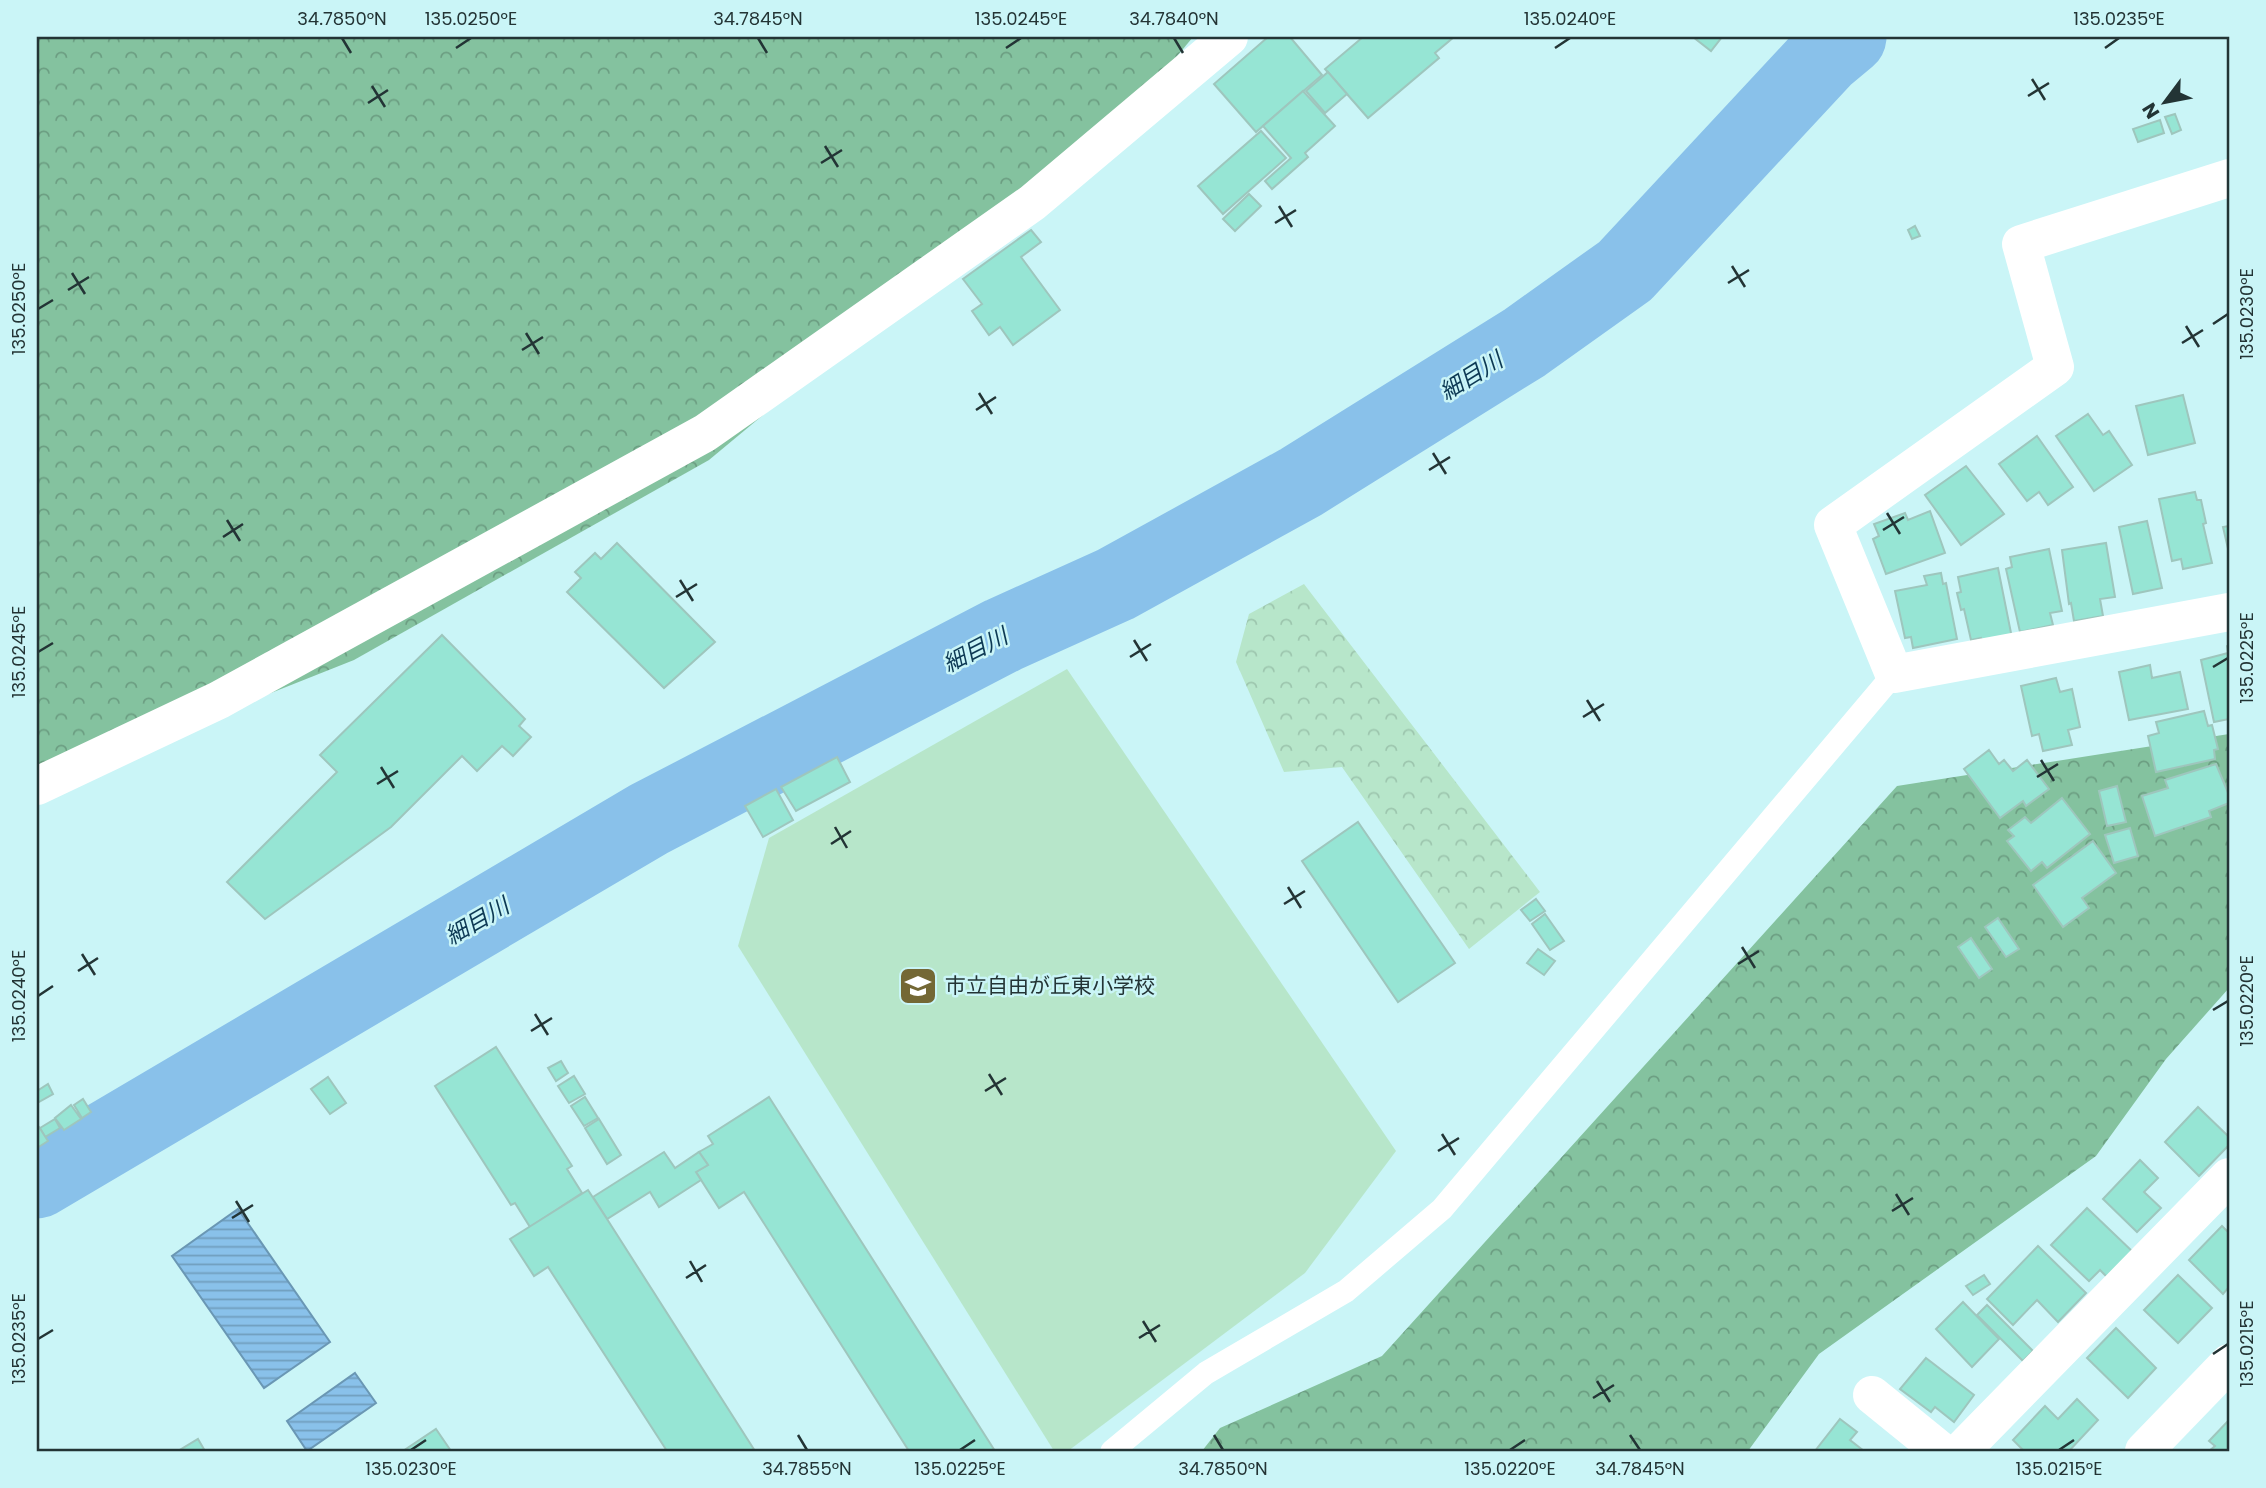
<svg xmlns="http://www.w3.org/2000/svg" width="2266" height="1488" font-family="Poppins,'Noto Sans JP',sans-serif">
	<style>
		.forest { fill: url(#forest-crowns) }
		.park { fill: url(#park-crowns) }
		.pitch { fill: #b7e6ca }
		.water { fill: url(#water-rules); stroke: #6a97b4; stroke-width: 2 }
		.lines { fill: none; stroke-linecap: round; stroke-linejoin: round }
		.river { stroke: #89c1ea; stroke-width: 77 }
		.building { fill: #96e5d4; stroke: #9ec6bd; stroke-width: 2 }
		.service { stroke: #fff; stroke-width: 23 }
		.minor { stroke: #fff; stroke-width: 38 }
		.tertiary { stroke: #fff; stroke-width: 38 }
		.ticks { fill: none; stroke: #233435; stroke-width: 2.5 }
		.labels { text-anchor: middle; stroke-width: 5; stroke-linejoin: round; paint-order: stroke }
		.poi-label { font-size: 21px; fill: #233435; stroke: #caf5f7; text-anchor: start }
		.water-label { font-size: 23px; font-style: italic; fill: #0d3954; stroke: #caf5f7 }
		.neatline { fill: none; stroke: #233435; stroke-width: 2.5 }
		.ticks-label { font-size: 18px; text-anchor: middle; fill: #233435 }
	</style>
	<defs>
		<pattern id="forest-crowns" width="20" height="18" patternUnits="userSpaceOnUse" patternTransform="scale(1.75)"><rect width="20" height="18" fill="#84c29f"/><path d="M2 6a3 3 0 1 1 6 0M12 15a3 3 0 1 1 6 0" fill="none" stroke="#6c9e82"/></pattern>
		<pattern id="park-crowns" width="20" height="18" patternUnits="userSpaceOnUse" patternTransform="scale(1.75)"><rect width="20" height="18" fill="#b7e6ca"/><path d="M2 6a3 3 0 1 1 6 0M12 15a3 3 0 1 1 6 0" fill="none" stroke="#9dc6ae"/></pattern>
		<pattern id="water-rules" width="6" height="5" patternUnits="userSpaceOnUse" patternTransform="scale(1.75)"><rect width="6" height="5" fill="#89c1ea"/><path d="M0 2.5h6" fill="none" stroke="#709ebe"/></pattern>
	</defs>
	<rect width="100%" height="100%" fill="#caf5f7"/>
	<!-- forest -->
	<g class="forest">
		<path d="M37,37h1156l-55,66 -429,357 -355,200 -317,126z"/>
		<path d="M2229,734v254l-63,71 -70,97 -277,198 -71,97h-546l18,-23 162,-72 515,-570z"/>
	</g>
	<!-- park -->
	<path class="park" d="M1304,584l236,308 -71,57 -127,-182 -58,5 -48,-110 13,-48z"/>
	<!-- pitch -->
	<path class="pitch" d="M1067,669l329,482 -91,122 -237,178h-14l-316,-505 31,-108z"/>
	<!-- water -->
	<g class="water">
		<path d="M238,1209l92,133 -66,46 -92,-132z"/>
		<path d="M355,1373l21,30 -69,48 -20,-30z"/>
	</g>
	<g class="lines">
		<!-- river -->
		<path class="river" d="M37,1180l612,-361 354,-184 113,-51 185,-102 223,-139 101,-72 199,-214 24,-20"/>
	</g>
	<!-- building -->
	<g class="building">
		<path d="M1268,37h22l32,38 -66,57 -42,-48z"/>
		<path d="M1363,37h91l-19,16 4,5 -71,60 -43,-49z"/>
		<path d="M1693,37h29l-11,14z"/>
		<path d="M1328,72l19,22 -22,19 -19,-22z"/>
		<path d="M1303,91l32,35 -30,27 3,4 -36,32 -7,-8 26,-23 -28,-32z"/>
		<path d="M2175,114l6,16 -9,4 -7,-17z"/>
		<path d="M2160,120l4,13 -26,9 -5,-13z"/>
		<path d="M1261,131l25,27 -63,56 -25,-28z"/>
		<path d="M1249,194l12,12 -26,25 -12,-12z"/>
		<path d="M1915,226l5,10 -8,3 -4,-9z"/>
		<path d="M1031,230l10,12 -20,15 39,53 -47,35 -13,-18 -11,8 -17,-24 10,-7 -19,-25z"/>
		<path d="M2183,395l12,48 -47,12 -12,-49z"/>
		<path d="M2088,414l15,21 6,-4 23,34 -38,26 -38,-55z"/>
		<path d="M2037,436l36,51 -25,18 -9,-13 -12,9 -28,-37z"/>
		<path d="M1966,466l38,48 -43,31 -36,-50z"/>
		<path d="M2195,492l2,8h4l5,23 -3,1 9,39 -29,6 -2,-10 -9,2 -13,-62z"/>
		<path d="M1930,511l15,42 -59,21 -13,-35 6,-3 -5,-12 31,-11 3,7z"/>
		<path d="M2147,521l15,67 -29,6 -14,-67z"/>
		<path d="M2229,526v27l-6,-26z"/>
		<path d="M617,543l98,99 -51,46 -97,-96 14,-14 -6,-6 20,-19 6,6z"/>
		<path d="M2106,543l9,54 -15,2 3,17 -29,5 -3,-18 -2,1 -7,-54z"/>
		<path d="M2049,549l13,62 -12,2 3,12 -33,7 -14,-63 6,-2 -2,-10z"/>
		<path d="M1998,568l14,70 -29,6 -2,-6 -10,2 -7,-31 -3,1 -4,-17 4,-1 -3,-15z"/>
		<path d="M1941,573l2,11 3,-1 11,56 -44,9 -2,-11 -6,1 -10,-47 32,-6 -3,-9z"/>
		<path d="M442,635l83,84 -6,7 12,11 -18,19 -11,-10 -25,25 -15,-15 -71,71 -126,92 -38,-37 110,-110 -17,-17z"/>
		<path d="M2229,645v74l-15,3 -13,-62 27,-7 -1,-7z"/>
		<path d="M2150,665l2,13 28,-6 8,37 -59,11 -10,-48z"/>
		<path d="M2056,678l4,14 12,-3 8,38 -12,3 4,15 -29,6 -4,-17 -7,2 -11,-50z"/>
		<path d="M2204,711l4,15 4,-1 6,24 -4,1 1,9 -59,13 -8,-36 11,-3 -3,-11z"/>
		<path d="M1989,750l10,14 5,-4 9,11 14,-11 22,29 -23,17 -3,-5 -23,17 -36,-49z"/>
		<path d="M837,757l13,25 -54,29 -15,-24z"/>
		<path d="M2216,764l13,31v8l-20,8 2,6 -56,19 -13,-40 26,-8 -3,-8z"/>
		<path d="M2117,786l9,36 -19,4 -8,-35z"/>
		<path d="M776,789l17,31 -30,17 -18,-31z"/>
		<path d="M2062,798l28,36 -43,34 -5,-6 -11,9 -24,-30 7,-5 -6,-6 17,-13 6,6z"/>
		<path d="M1358,822l97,141 -57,39 -96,-141z"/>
		<path d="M2130,828l8,28 -24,7 -9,-28z"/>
		<path d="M2093,841l23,32 -34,25 7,10 -26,19 -30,-42z"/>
		<path d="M1536,899l9,12 -15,10 -9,-11z"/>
		<path d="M1545,914l19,27 -14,9 -18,-26z"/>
		<path d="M1998,918l21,31 -13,8 -21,-30z"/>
		<path d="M1971,938l21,31 -13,9 -21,-31z"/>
		<path d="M1538,949l17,12 -11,14 -17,-12z"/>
		<path d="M496,1047l76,119 -5,3 15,24 -52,34 -15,-24 -4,2 -76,-119z"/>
		<path d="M561,1061l7,12 -12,8 -8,-13z"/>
		<path d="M574,1076l11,18 -16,9 -11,-17z"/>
		<path d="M328,1077l18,26 -16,11 -19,-25z"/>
		<path d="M48,1084l5,10 -16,9v-12z"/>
		<path d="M585,1097l13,21 -14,8 -13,-20z"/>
		<path d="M769,1097l226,354h-86l-165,-259 -25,16 -23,-36 12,-7 -9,-13 14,-8 -5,-8z"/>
		<path d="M83,1099l8,13 -9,6 -8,-13z"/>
		<path d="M71,1105l10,14 -17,11 -9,-12z"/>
		<path d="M2198,1107l31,30v8l-30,31 -34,-34z"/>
		<path d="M55,1119l5,9 -15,9 -5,-9z"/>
		<path d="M599,1119l22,36 -14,9 -22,-36z"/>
		<path d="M39,1127l9,14 -11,7v-20z"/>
		<path d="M664,1152l11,16 24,-16 9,13 -12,7 5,8 -42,27 -9,-15 -43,27 -14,-22z"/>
		<path d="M2140,1160l18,18 -14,14 17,16 -24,24 -34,-33z"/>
		<path d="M588,1190l19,29 148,232h-88l-119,-184 -14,9 -24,-37z"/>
		<path d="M2087,1208l46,44 -25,26 -8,-8 -11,11 -38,-36z"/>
		<path d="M2222,1226l7,7v54l-6,7 -34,-34z"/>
		<path d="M2038,1246l48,47 -28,29 -21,-22 -24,25 -26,-26z"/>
		<path d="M1984,1275l6,9 -17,11 -7,-9z"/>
		<path d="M2178,1275l34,33 -34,35 -34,-33z"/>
		<path d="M1963,1302l36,37 -27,28 -36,-38z"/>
		<path d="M1987,1305l46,46 -10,10 -46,-46z"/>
		<path d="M2116,1328l40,40 -28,30 -41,-40z"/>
		<path d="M1926,1358l48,37 -20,27 -19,-15 -4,5 -31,-23z"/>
		<path d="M2077,1399l21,21 -29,31h-45l-11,-11 32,-34 13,13z"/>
		<path d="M1840,1419l17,13 -7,8 14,11h-49z"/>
		<path d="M2229,1420v31h-20l6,-5 -6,-5z"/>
		<path d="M436,1429l15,22h-48z"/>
		<path d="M198,1439l7,12h-27z"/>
	</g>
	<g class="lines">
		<!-- service -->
		<path class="service" d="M1112,1451l94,-78 140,-82 96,-82 452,-535"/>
		<!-- minor -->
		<g class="minor">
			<path d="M2229,178l-208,66 34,123 -222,158 61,149 335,-62"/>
			<path d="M1872,1395l69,56"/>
			<path d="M1961,1451l268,-274"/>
			<path d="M2144,1451l85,-88"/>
		</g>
		<!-- tertiary -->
		<path class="tertiary" d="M37,786l182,-86 486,-267 327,-230 197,-166"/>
	</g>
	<!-- ticks -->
	<path class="ticks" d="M342,38l9,15M758,38l9,15M1174,38l9,15M456,48l15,-10M1006,48l15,-10M1555,48l15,-10M2105,48l14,-10M2032,79l13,21M372,86l13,21M2028,96l21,-13M368,103l20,-13M825,146l13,21M821,163l21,-13M1279,206l13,21M1275,223l21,-13M1732,266l13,21M72,273l13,21M1728,283l21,-13M68,290l21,-13M38,309l15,-9M2213,324l15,-10M2186,326l13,21M526,333l13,21M2182,343l21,-13M522,350l21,-13M979,393l13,21M976,410l20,-13M1433,453l13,21M1429,470l21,-13M1887,513l13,21M227,520l13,21M1883,530l21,-13M223,537l20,-13M680,580l13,21M676,597l21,-13M1134,640l13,21M38,652l15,-9M1130,657l21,-13M2213,667l15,-9M1587,700l13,21M1583,717l21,-13M2041,760l13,21M381,767l13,21M2037,777l21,-13M377,784l21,-13M835,827l12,21M831,844l20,-13M1288,887l13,21M1284,904l21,-13M1742,947l13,21M82,954l13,21M1738,964l21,-13M78,971l20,-13M38,996l15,-10M2213,1010l15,-9M535,1014l13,21M531,1031l21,-13M989,1074l13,21M985,1091l21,-13M1442,1134l13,21M1438,1151l21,-13M1896,1194l13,21M236,1201l13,21M1892,1211l21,-13M232,1218l21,-13M690,1261l12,21M686,1278l20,-13M1143,1321l13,21M1139,1338l21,-13M38,1339l15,-9M2213,1354l15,-10M1597,1381l13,21M1593,1398l21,-13M798,1435l9,15M1214,1435l9,15M1630,1435l10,15M411,1450l15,-10M960,1450l15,-10M1510,1450l15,-10M2059,1450l15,-10"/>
	<!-- icons -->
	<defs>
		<symbol id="school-square" viewBox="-11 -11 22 22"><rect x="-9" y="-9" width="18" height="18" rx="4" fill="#746835" stroke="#caf5f7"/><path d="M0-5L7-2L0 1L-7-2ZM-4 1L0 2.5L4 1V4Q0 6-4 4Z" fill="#fff"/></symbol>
	</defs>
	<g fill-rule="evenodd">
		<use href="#school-square" x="896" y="964" width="44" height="44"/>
	</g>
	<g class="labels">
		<!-- poi labels -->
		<g class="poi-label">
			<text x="945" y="993">市立自由が丘東小学校</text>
		</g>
		<!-- water labels -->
		<g class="water-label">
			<text transform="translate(1471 376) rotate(-32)" y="8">細目川</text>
			<text transform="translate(975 650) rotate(-27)" y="8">細目川</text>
			<text transform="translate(477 921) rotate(-30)" y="8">細目川</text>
		</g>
	</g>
	<!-- border -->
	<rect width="2266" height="1488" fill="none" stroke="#caf5f7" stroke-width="77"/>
	<!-- north arrow -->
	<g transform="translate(2165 102) rotate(238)" stroke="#caf5f7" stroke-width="5" paint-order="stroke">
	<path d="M0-5L12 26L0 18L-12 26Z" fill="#233435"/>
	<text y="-10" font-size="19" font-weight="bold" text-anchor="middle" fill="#233435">N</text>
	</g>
	<rect x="38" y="38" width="2190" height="1412" class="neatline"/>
	<g class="ticks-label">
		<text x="342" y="25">34.7850°N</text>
		<text x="471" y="25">135.0250°E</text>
		<text x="758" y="25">34.7845°N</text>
		<text x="1021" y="25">135.0245°E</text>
		<text x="1174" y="25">34.7840°N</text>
		<text x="1570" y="25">135.0240°E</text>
		<text x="2119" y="25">135.0235°E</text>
		<text transform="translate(19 309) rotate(-90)" y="6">135.0250°E</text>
		<text transform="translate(2247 314) rotate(-90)" y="6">135.0230°E</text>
		<text transform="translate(19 652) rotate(-90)" y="6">135.0245°E</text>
		<text transform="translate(2247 658) rotate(-90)" y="6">135.0225°E</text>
		<text transform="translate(19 996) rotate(-90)" y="6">135.0240°E</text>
		<text transform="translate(2247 1001) rotate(-90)" y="6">135.0220°E</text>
		<text transform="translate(19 1339) rotate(-90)" y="6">135.0235°E</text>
		<text transform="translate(2247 1344) rotate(-90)" y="6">135.0215°E</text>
		<text x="411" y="1475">135.0230°E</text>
		<text x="807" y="1475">34.7855°N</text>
		<text x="960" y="1475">135.0225°E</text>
		<text x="1223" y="1475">34.7850°N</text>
		<text x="1510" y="1475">135.0220°E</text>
		<text x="1640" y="1475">34.7845°N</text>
		<text x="2059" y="1475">135.0215°E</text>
	</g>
</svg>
